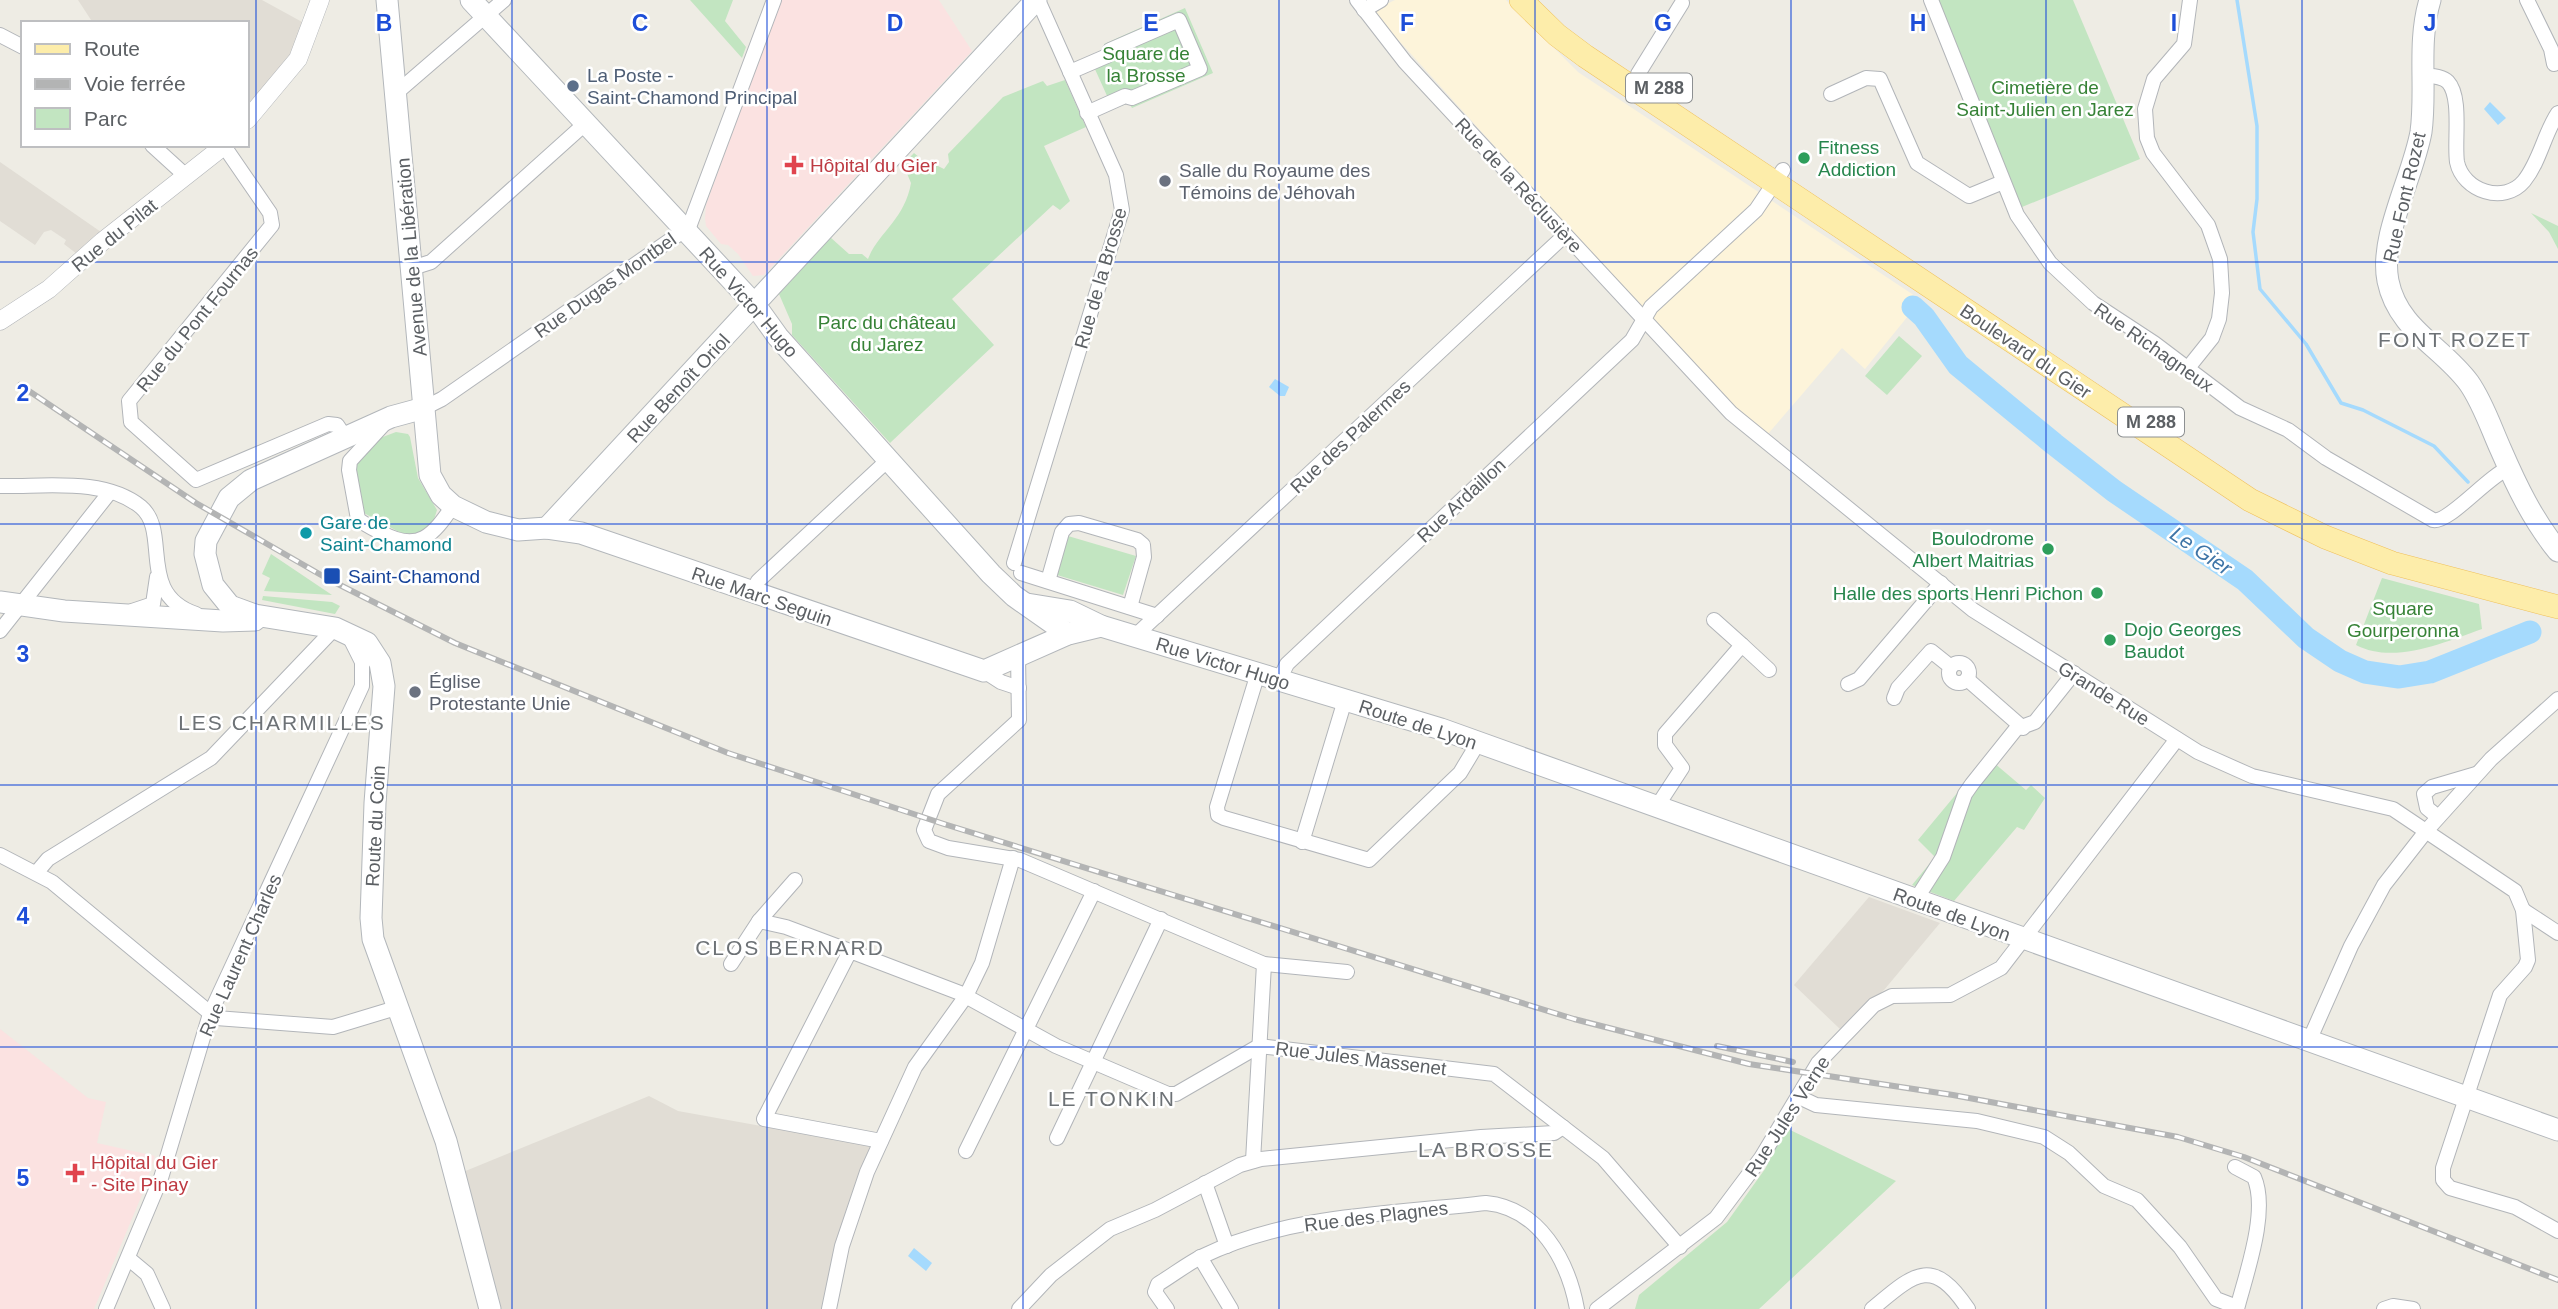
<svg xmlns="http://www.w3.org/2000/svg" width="2558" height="1309" font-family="Arial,sans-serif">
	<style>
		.commercial { fill: #fdf4da }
		.education { fill: #e1ddd5 }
		.medical { fill: #fbe2e1 }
		.green { fill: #c2e5c1 }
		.water { fill: #a5dafd }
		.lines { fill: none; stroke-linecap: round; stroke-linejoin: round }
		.stream { stroke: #a5dafd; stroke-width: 3.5 }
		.river { stroke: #a5dafd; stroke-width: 23 }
		.minor-casing { stroke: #b2b5b9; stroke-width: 16 }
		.tertiary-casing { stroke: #b2b5b9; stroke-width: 19 }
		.secondary-casing { stroke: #b3b7bb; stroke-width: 23 }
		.primary-casing { stroke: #efc05d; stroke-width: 24 }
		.minor { stroke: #fff; stroke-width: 14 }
		.tertiary { stroke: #fff; stroke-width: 18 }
		.secondary { stroke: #fff; stroke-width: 21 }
		.primary { stroke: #fdedaa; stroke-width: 23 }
		.rail-casing { stroke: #b3b4b4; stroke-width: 6 }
		.rail { stroke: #fff; stroke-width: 3.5; stroke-dasharray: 10; stroke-linecap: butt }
		.grid { fill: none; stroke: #1d4ed8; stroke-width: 2; stroke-opacity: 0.55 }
		.service-dot { fill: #5c6f8a; stroke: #fff; stroke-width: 2.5 }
		.leisure-dot { fill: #2e9e5b; stroke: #fff; stroke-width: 2.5 }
		.health-dot { fill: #e0444e; stroke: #fff; stroke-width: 2.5 }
		.worship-dot { fill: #6b7280; stroke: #fff; stroke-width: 2.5 }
		.culture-dot { fill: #0f9aa8; stroke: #fff; stroke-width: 2.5 }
		.transit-dot { fill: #1a4fb4; stroke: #fff; stroke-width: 2.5 }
		.labels { text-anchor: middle; stroke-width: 5; stroke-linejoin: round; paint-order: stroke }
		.shield { fill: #fff; stroke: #8d9092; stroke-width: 2 }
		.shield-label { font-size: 18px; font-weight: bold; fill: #5c6064 }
		.park-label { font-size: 19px; fill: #368236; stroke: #fff }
		.service-label { font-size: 19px; fill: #4e5e75; stroke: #fff; text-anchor: start }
		.leisure-label { font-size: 19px; fill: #27864d; stroke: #fff; text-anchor: start }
		.health-label { font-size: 19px; fill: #be3a42; stroke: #fff; text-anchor: start }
		.worship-label { font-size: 19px; fill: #5b616d; stroke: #fff; text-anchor: start }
		.street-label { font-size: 19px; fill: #5c6064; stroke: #fff }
		.culture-label { font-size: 19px; fill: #0d838f; stroke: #fff; text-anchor: start }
		.transit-label { font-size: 19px; fill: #164399; stroke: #fff; text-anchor: start }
		.neighbourhood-label { font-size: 21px; letter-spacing: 2px; fill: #6d7276; stroke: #fff }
		.water-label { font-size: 21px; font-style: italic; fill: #3f75a7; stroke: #fff }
		.grid-label { font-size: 23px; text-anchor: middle; font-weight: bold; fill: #1d4ed8; stroke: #fff; stroke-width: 5; stroke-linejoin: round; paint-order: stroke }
	</style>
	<rect width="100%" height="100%" fill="#eeece4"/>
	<!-- commercial -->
	<path class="commercial" d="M1395,0h111l72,72 343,228 -56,69 -23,-21 -75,87 -34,-26 -361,-398z"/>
	<!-- education -->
	<g class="education">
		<path d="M78,0h184l42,23 -13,34 -44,52v-86h-154z"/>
		<path d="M0,162l101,70 -24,22 -13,-10 2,-4 -15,-10 -7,2 -9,13 -35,-24z"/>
		<path d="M1869,897l71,26 -56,67 -44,39 -46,-44z"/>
		<path d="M649,1096l29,15 195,35 -48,163h-326l-36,-137z"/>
	</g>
	<!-- medical -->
	<g class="medical">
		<path d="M781,0h158l33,51 -208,224 -11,1 -15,-22 -10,-9 -7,-1 -15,-18 -1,-8 1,-13z"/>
		<path d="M0,1029l88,69 18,4 -9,41 58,13 -11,34 -50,119h-94z"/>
	</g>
	<!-- green -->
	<g class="green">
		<path d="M690,0h43l-8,21 21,26 -4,11z"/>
		<path d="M1935,0h138l67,159 -118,48z"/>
		<path d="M1185,8l28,65 -81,35 -3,-5 -16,6 -24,-53 16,-7 -1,-5z"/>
		<path d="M1065,80l21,47 -42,19 26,55 -10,9 -7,-5 -101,94 42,46 -104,98 -98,-108v-11l-13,-30 51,-57 19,17h13l6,5c10,-26 37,-40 43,-76l-8,-19 11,-11 6,5 -3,4 12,11 7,-8 8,4 5,-7 -1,-8 55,-57 40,-16 4,5z"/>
		<path d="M2531,213l27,13v23l-9,-17z"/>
		<path d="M1899,336l23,20 -35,39 -22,-19z"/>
		<path d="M396,432l12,2 2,3 8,41 19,32 -5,16 -20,13 -50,-27 -8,-51 26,-23z"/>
		<path d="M1068,536l68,20 -13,39 -66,-20z"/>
		<path d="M271,554l61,41 -68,-4 6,-13 -8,-4z"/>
		<path d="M2382,578l97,26 3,25c-37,13 -88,36 -126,16z"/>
		<path d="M263,596l69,6 8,4 -5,8 -73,-14z"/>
		<path d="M1987,757l39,33 5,-5 14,13 -21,32 -7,-3 -63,74 -42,-16 23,-28 -17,-17z"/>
		<path d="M1786,1128l110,53 -137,128h-124l4,-14 88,-73 38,-53z"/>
	</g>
	<!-- water -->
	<g class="water">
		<path d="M2490,102l16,16 -8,7 -14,-16z"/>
		<path d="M1275,379l14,8 -4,9h-5l-11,-9z"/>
		<path d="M914,1248l18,15 -6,8 -18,-15z"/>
	</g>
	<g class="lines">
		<!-- stream -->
		<path class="stream" d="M2237,0l20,126v73l-4,33 7,57 46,55 35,59 22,7 71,36 34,36"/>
		<!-- river -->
		<path class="river" d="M1913,307l11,10 34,48 96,79 60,47 131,89 61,58 34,23 25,11 34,5 31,-5 100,-40"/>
		<defs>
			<g id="minor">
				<path d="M1357,0l48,62 326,351 242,197 225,142 54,24 141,33 122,82 8,19 5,50 -3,7 -25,28 -57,173v12l7,8 65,19 43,24"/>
				<path d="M1931,0l86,215 33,48 43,40 61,40 86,65 48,22 38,28 107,62c15,4 55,-44 76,-52"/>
				<path d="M2527,0l24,49 3,15"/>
				<path d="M1364,10l17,-10"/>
				<path d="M0,35l23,12"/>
				<path d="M1070,72l37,-16 3,-6 69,-30 21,49 -68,29 -7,-2 -38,17"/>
				<path d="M1638,74l44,-71"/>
				<path d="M2423,75c8,1 19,1 25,7 14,15 6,60 9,80 6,29 47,43 67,19 16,-20 20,-47 34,-68"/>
				<path d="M395,94l109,-94"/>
				<path d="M1831,94l35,-16 14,1 37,84 52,33 34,-14"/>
				<path d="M152,145l34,31"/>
				<path d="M224,146l46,67 2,12 -143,176 2,21 65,58 132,-56 9,1 8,12"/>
				<path d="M412,268l19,-6 156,-140"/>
				<path d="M2188,368l24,-30 7,-19 3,-26 -2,-34 -12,-34 -55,-72 -6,-15 -2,-29 9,-30 30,-35 6,-44"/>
				<path d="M424,408l18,-9 247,-172 85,-227"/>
				<path d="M384,424l-34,37 -1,9 9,49c7,6 16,10 24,14 37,20 51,2 71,-27"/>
				<path d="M0,486c44,1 104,-9 141,21 30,25 -5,87 55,107"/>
				<path d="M1014,563l108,-353 -6,-35 -78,-175"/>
				<path d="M1021,573l136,43"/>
				<path d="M1048,581l14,-49 7,-8 10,-1 58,17 6,5 1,12 -14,50"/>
				<path d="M752,593l6,-12 131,-122"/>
				<path d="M132,611l21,-7 4,-27"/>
				<path d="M1714,620l28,25"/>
				<path d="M0,631l110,-139"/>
				<path d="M1135,636l430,-401"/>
				<path d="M1018,655l1,65 -81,74 -14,36 5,11 19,7 72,12 244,104 83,8"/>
				<circle cx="1959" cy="673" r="10"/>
				<path d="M984,671l17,11 18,6"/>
				<path d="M1258,673l-41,134 1,8 6,3 145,42 91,-87 18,-30"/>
				<path d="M1967,679l56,49"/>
				<path d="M1279,680l8,-16 345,-324 19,-33 105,-97 27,-40"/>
				<path d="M1848,684l11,-5 82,-96"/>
				<path d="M1894,698l4,-10 33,-37 20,16"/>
				<path d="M1656,808l26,-40 -17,-23v-11l77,-89 27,25"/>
				<path d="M2438,817l-11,-9 -3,-14 8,-7 44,-13"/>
				<path d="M1302,842l43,-142"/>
				<path d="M0,855l52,27 164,136 117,9 63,-19"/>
				<path d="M37,872l11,-13 163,-101 124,-130"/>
				<path d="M1915,901l28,-44 22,-63 7,-10 44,-55 19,-7 39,-49"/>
				<path d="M2523,910l35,23"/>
				<path d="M759,921l36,-41"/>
				<path d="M731,964l28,-43 27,6 64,24"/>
				<path d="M2309,1041l42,-95 33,-61 43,-55 64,-71 67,-60"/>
				<path d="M1799,1097l17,8 161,16 67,16 25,16 35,33 33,14 43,47 36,52 21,8"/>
				<path d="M1057,1138l104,-219"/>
				<path d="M881,1141l-117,-22 86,-168 110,42 96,53 112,48h8l83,-48 235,28 109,84 77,89"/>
				<path d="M966,1151l128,-260"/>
				<path d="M1253,1161l11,-197"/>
				<path d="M2235,1167l19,10c15,34 -8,97 -17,132"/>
				<path d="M1205,1183l22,63"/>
				<path d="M1200,1257l31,52"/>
				<path d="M129,1259l18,15 16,35"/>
				<path d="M106,1309l55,-131 49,-164 152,-328v-24l-13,-26"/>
				<path d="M829,1309l13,-63 25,-74 48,-105 51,-71 16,-33 31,-105"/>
				<path d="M1019,1309l32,-34 59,-46 45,-19 85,-45 21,-6 220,-22 73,-4 9,-6"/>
				<path d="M1167,1309l-12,-17 3,-8c15,-9 30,-21 45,-28 87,-42 189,-42 283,-53 53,5 82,57 91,106"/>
				<path d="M1597,1309l119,-91 45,-60 57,-95 56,-58 18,-9 58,-1 51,-27 176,-229"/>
				<path d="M1872,1309c42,-35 60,-54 96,0"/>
				<path d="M2384,1309l9,-3 20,3"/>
			</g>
			<g id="tertiary">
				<path d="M247,120l51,-61 22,-59"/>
				<path d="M0,321l49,-32 54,-48 122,-96"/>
			</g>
			<g id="secondary">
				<path d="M387,0l43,475 11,20 12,11 33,16 32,8 29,-2 34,5 403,138 84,-37 33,-8"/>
				<path d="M471,0l284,305 23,32 213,237 23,22 54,38"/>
				<path d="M2430,0c-13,43 -3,88 -9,132 -8,45 -42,105 -33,149 10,49 54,65 81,102 14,20 22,45 32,67 16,37 32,70 57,101"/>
				<path d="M424,408l-33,9 -140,63 -22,18 -23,43 -1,13 8,31 17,21 25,9 80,13 32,15 13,20 4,23 -9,117 -4,115 2,21 73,202 44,168"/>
				<path d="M547,528l489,-528"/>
				<path d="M0,602l64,9 159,10 32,-1"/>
				<path d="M1027,604l43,7 31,15 340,103 1117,401"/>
			</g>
			<path id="primary" d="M1521,0l36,35 28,21 665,444 75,37 67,26 166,44"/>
		</defs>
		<!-- minor casing -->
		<use href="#minor" class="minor-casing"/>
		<!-- tertiary casing -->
		<use href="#tertiary" class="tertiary-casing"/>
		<!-- secondary casing -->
		<use href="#secondary" class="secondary-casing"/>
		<!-- primary casing -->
		<use href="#primary" class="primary-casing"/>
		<!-- minor -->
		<use href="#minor" class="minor"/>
		<!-- tertiary -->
		<use href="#tertiary" class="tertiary"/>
		<!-- secondary -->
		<use href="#secondary" class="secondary"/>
		<!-- primary -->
		<use href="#primary" class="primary"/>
		<defs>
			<g id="rail">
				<path d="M20,385l176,118 132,76 127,64 273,110 216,71 630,195 175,45 204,31 225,42 66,20 314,123"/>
				<path d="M1717,1046l76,16"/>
			</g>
		</defs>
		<!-- rail casing -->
		<use href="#rail" class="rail-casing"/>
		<!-- rail -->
		<use href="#rail" class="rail"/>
	</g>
	<!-- grid -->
	<path class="grid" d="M256,0v1309M512,0v1309M767,0v1309M1023,0v1309M1279,0v1309M1535,0v1309M1791,0v1309M2046,0v1309M2302,0v1309M0,262h2558M0,524h2558M0,785h2558M0,1047h2558"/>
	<!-- markers -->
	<circle class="service-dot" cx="573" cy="86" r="7"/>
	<g class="leisure-dot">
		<circle cx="1804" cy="158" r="7"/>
		<circle cx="2048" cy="549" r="7"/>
		<circle cx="2097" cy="593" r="7"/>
		<circle cx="2110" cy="640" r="7"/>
	</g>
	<g class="health-dot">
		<path d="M790.5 154.5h7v7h7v7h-7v7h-7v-7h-7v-7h7z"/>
		<path d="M71.5 1162.5h7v7h7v7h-7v7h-7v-7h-7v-7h7z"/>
	</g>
	<g class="worship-dot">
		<circle cx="1165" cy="181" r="7"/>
		<circle cx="415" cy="692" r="7"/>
	</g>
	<circle class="culture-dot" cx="306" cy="533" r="7"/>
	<rect class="transit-dot" x="323" y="567" width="18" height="18" rx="3.5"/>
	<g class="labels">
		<!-- shield labels -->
		<g class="shield">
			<rect x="1626" y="73.5" width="66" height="29" rx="5"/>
			<rect x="2118" y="407.5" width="66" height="29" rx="5"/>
		</g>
		<g class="shield-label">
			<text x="1659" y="94">M 288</text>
			<text x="2151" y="428">M 288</text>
		</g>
		<!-- park labels -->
		<g class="park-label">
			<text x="1146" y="60">Square de<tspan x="1146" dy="22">la Brosse</tspan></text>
			<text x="2045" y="94">Cimetière de<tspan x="2045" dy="22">Saint-Julien en Jarez</tspan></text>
			<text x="887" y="329">Parc du château<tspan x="887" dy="22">du Jarez</tspan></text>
			<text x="2403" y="615">Square<tspan x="2403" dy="22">Gourperonna</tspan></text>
		</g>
		<!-- service labels -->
		<g class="service-label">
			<text x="587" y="82">La Poste -<tspan x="587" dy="22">Saint-Chamond Principal</tspan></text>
		</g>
		<!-- leisure labels -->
		<g class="leisure-label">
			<text x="1818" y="154">Fitness<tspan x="1818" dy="22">Addiction</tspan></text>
			<text x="2034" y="545" text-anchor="end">Boulodrome<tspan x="2034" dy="22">Albert Maitrias</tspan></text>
			<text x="2083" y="600" text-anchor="end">Halle des sports Henri Pichon</text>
			<text x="2124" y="636">Dojo Georges<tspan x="2124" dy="22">Baudot</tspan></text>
		</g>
		<!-- health labels -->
		<g class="health-label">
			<text x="810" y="172">Hôpital du Gier</text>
			<text x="91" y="1169">Hôpital du Gier<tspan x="91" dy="22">- Site Pinay</tspan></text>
		</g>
		<!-- worship labels -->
		<g class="worship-label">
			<text x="1179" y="177">Salle du Royaume des<tspan x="1179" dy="22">Témoins de Jéhovah</tspan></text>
			<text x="429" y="688">Église<tspan x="429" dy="22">Protestante Unie</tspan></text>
		</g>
		<!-- street labels -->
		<g class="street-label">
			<text transform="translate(1519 185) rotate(47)" y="7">Rue de la Réclusière</text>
			<text transform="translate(2404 197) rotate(-77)" y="7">Rue Font Rozet</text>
			<text transform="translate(114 235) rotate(-39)" y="7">Rue du Pilat</text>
			<text transform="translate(411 257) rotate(-95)" y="7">Avenue de la Libération</text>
			<text transform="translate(1100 278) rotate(-74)" y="7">Rue de la Brosse</text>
			<text transform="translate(605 285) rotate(-35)" y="7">Rue Dugas Montbel</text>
			<text transform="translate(749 302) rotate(49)" y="7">Rue Victor Hugo</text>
			<text transform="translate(197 319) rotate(-51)" y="7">Rue du Pont Fournas</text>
			<text transform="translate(2154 347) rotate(35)" y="7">Rue Richagneux</text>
			<text transform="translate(2026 351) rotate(34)" y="7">Boulevard du Gier</text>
			<text transform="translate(678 388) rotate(-47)" y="7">Rue Benoît Oriol</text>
			<text transform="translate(1350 436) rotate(-43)" y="7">Rue des Palermes</text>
			<text transform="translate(1461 500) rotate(-43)" y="7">Rue Ardaillon</text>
			<text transform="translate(762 596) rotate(19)" y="7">Rue Marc Seguin</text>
			<text transform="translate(1223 663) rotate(17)" y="7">Rue Victor Hugo</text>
			<text transform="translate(2104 693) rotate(32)" y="7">Grande Rue</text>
			<text transform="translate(1418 724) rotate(18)" y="7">Route de Lyon</text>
			<text transform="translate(375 826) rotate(-87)" y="7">Route du Coin</text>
			<text transform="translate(1952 914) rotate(20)" y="7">Route de Lyon</text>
			<text transform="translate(240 955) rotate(-66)" y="7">Rue Laurent Charles</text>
			<text transform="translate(1361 1058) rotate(7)" y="7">Rue Jules Massenet</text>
			<text transform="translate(1787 1116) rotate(-57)" y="7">Rue Jules Verne</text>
			<text transform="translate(1376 1216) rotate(-7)" y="7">Rue des Plagnes</text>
		</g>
		<!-- culture labels -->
		<g class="culture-label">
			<text x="320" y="529">Gare de<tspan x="320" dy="22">Saint-Chamond</tspan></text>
		</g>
		<!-- transit labels -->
		<g class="transit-label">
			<text x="348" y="583">Saint-Chamond</text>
		</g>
		<!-- neighbourhood labels -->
		<g class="neighbourhood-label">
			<text x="2455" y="347">FONT ROZET</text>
			<text x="282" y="730">LES CHARMILLES</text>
			<text x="790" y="955">CLOS BERNARD</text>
			<text x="1112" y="1106">LE TONKIN</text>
			<text x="1486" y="1157">LA BROSSE</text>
		</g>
		<!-- water labels -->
		<g class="water-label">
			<text transform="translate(2201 551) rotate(34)" y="7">Le Gier</text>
		</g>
	</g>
	<g class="grid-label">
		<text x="384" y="31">B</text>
		<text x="640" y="31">C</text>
		<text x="895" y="31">D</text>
		<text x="1151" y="31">E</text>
		<text x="1407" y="31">F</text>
		<text x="1663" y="31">G</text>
		<text x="1918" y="31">H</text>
		<text x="2174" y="31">I</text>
		<text x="2430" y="31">J</text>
		<text x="23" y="401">2</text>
		<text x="23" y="662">3</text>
		<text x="23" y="924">4</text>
		<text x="23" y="1186">5</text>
	</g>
	<!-- legend -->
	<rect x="21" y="21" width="228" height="126" fill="#ffffff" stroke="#bebfc1" stroke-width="2"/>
	<rect x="35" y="44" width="35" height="10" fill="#fdedaa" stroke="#bebfc1" stroke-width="2"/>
	<text x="84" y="56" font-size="21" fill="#5c6064">Route</text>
	<rect x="35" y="79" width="35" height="10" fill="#b3b4b4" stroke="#bebfc1" stroke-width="2"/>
	<text x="84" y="91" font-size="21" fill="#5c6064">Voie ferrée</text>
	<rect x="35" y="108" width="35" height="21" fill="#c2e5c1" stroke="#bebfc1" stroke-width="2"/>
	<text x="84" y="126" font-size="21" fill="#5c6064">Parc</text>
</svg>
